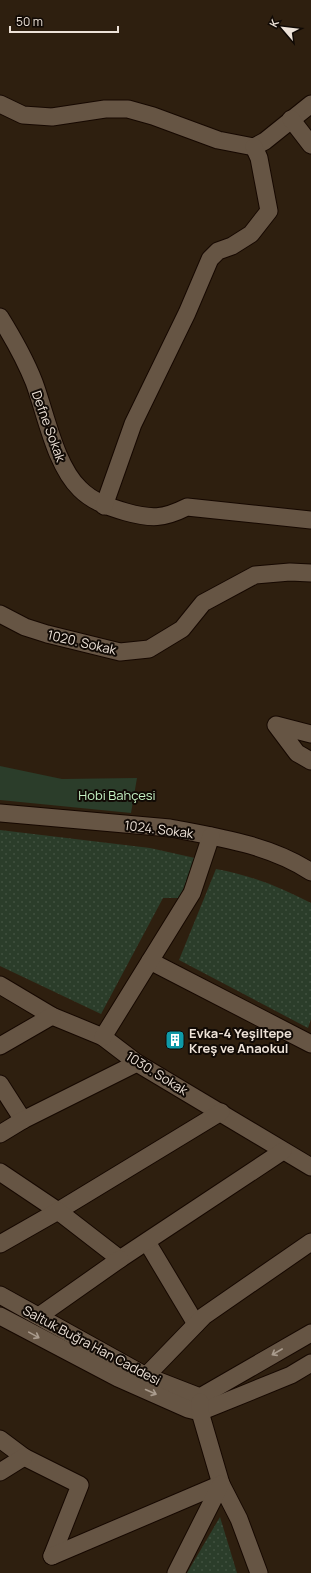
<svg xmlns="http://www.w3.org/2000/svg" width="311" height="1573" font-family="Manrope,sans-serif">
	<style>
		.grass { fill: url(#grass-dots) }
		.garden { fill: #2b3d2a }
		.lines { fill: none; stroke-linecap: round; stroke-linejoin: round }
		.minor-casing { stroke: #160800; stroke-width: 19 }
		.minor { stroke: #654; stroke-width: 17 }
		.oneway { stroke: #aa9c8e }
		.labels { text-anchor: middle; stroke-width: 4; stroke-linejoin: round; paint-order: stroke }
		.street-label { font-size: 13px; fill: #ede2d8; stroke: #110a05 }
		.park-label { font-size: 13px; fill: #c5f2c3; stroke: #110a05 }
		.poi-label { font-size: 13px; font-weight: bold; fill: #ede2d8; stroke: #110a05; text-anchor: start }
	</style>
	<defs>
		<pattern id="grass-dots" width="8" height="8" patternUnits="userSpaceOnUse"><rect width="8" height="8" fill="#2b3d2a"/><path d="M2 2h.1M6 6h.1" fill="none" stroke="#40503e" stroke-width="1.8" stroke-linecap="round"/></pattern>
	</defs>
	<rect width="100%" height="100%" fill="#2e1f0f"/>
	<!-- grass -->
	<g class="grass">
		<path d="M0,830l150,18 45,10 -15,40h-17l-62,116 -101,-48z"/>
		<path d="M216,869c34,6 64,18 95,34v116l-3,9 -129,-68z"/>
		<path d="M220,1517l17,56h-50z"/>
	</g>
	<!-- garden -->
	<path class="garden" d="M0,766l62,13 75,-1 -6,35 -131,-13z"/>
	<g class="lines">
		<defs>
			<g id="minor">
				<path d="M0,104l23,11 29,2 53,-8h23l25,7 65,24 36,7 11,-6 46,-37"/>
				<path d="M291,119l20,26"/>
				<path d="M0,317c13,21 25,42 34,65 12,32 21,83 46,107 13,13 29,18 46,23 25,7 37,7 61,-5l124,13"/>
				<path d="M104,506l29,-82 54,-111 23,-54 8,-8 14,-5 19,-12 18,-23 -10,-53 -5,-11"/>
				<path d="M0,614l25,13 22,7 73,18 29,-3 33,-20 21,-26 52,-28 35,-3 21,1"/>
				<path d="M311,734l-35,-9 21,28 14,8"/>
				<path d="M0,813l170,15c47,9 101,17 141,44"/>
				<path d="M150,961l161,83"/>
				<path d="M0,985l52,31 51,21 34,26 174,104"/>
				<path d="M103,1037l89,-144 19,-57"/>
				<path d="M0,1046l52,-30"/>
				<path d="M0,1084l23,36"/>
				<path d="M0,1134l23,-14 114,-57"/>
				<path d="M0,1172l58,39 163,-99"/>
				<path d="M147,1242l49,82"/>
				<path d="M0,1244l58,-33 62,48 163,-108"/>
				<path d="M0,1295l146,81 54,21 111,-64"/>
				<path d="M0,1316l118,62 70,31 12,3 91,-37 20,-12"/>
				<path d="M39,1316l81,-57"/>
				<path d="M146,1376l58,-60 107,-74"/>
				<path d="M200,1402v10l21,72 18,35 20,54"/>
				<path d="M0,1439l24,18 56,28 -28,71"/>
				<path d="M0,1472l24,-15"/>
				<path d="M52,1556l169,-72"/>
				<path d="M176,1573l45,-89"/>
			</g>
		</defs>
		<!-- minor casing -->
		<use href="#minor" class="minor-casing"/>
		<!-- minor -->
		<use href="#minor" class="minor"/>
	</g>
	<!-- one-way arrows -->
	<defs><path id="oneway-shaft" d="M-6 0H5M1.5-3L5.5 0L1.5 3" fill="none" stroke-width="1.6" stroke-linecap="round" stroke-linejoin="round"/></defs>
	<g class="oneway">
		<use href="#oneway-shaft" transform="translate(34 1335) rotate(29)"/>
		<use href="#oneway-shaft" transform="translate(277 1352) rotate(150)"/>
		<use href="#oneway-shaft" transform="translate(151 1392) rotate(24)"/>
	</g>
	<!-- icons -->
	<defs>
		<symbol id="building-square" viewBox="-11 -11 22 22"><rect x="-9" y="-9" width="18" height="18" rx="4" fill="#0f9aa8" stroke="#110a05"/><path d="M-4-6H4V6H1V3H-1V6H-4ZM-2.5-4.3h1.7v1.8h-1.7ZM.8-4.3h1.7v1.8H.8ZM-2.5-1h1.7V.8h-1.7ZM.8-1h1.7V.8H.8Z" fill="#fff"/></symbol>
	</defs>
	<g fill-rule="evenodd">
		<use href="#building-square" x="164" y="1029" width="22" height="22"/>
	</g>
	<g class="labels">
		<!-- street labels -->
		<g class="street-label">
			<text transform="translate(49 426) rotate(70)" y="5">Defne Sokak</text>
			<text transform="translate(82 642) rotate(13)" y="5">1020. Sokak</text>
			<text transform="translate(159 829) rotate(7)" y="5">1024. Sokak</text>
			<text transform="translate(157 1073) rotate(32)" y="5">1030. Sokak</text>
			<text transform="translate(92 1345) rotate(28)" y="5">Saltuk Buğra Han Caddesi</text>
		</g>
		<!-- park labels -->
		<g class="park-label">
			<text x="117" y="800">Hobi Bahçesi</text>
		</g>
		<!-- poi labels -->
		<g class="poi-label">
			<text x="189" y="1038">Evka-4 Yeşiltepe<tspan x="189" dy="15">Kreş ve Anaokul</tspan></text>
		</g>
	</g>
	<!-- north arrow -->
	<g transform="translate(283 28) rotate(298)" stroke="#110a05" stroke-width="3" paint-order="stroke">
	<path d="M0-3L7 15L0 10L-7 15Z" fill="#ede2d8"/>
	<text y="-6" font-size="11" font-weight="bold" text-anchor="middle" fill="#ede2d8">K</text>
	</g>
	<!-- scale -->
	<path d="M10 26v6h108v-6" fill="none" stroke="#ede2d8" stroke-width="2"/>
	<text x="16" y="26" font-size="12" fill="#ede2d8" stroke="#110a05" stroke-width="3" paint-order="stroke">50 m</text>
</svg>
